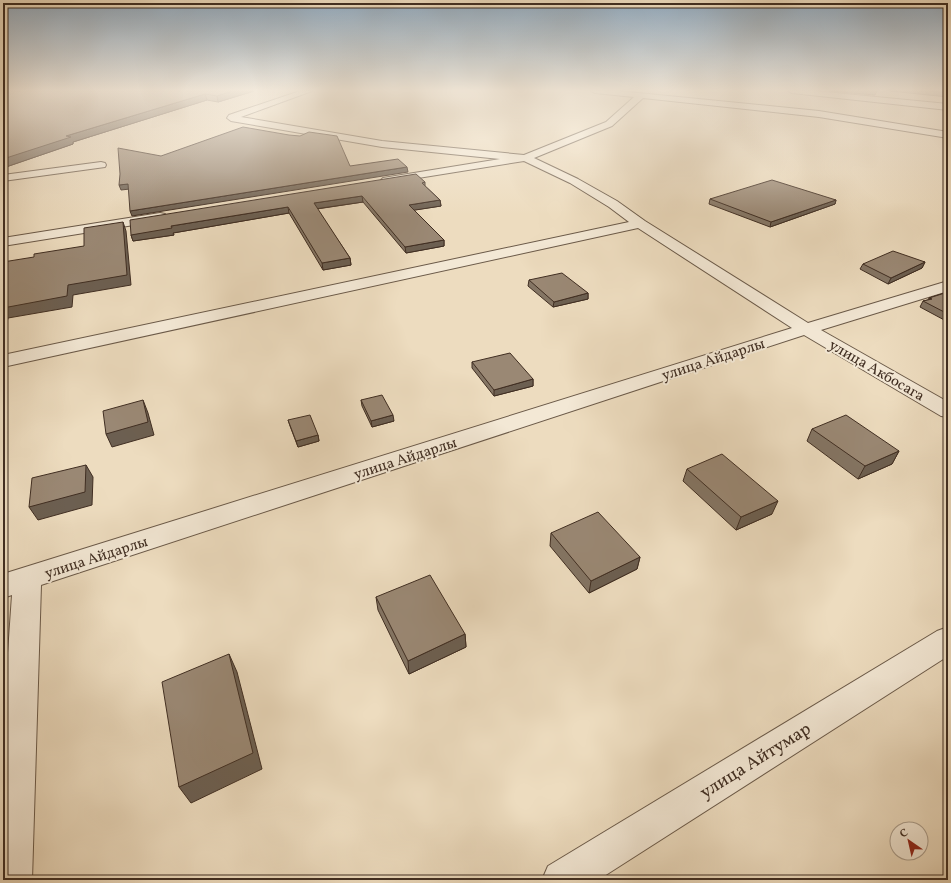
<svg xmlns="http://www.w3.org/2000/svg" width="951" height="883" font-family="Vollkorn,serif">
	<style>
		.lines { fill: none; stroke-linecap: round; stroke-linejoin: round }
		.minor-casing { stroke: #6b5a49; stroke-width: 2 }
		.minor { fill: #f3e8d5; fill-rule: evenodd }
		.wall { fill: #847564; stroke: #402e22 }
		.shaded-wall { fill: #6c5f51; stroke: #402e22 }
		.building { fill: #9a8874; stroke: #402e22 }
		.labels { text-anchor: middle; stroke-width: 4; stroke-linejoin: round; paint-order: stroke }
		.street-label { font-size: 15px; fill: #402e22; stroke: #f3e8d5 }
		.near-street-label { font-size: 18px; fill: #402e22; stroke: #f3e8d5 }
	</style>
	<rect width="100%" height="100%" fill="#eddcbf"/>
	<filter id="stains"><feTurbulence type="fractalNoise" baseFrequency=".005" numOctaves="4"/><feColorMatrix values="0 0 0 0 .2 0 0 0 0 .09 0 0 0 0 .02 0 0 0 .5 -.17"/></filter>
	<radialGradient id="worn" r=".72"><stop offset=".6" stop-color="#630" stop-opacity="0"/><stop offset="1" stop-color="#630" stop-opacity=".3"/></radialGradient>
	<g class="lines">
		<defs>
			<g id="minor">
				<path d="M300,91h12l-71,26 141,24 142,14 82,-33 28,-25 -39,-4 -4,-2h27l201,20 129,21v6l-129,-21 -176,-19 -31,28 -78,32 44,21 39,22 28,20 163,102 140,-42v10l-127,39 127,72v15l-7,-1 -137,-81 -763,250 -9,295h-29v-155l9,-130 -9,3v-24l789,-246 -154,-100 -635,139v-12l626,-133 -20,-15 -39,-24 -46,-22 -137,22 -4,-1 -2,-2 2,-2 117,-19 -118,-12 -151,-26 -4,-3 2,-3z"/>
				<path d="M788,91h27l133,13v6l-156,-17z"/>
				<path d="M101,162l4,1 1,2 -1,2 -102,14v-6z"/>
				<path d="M160,213l5,1 1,3 -1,3 -162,26v-8z"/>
				<path d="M948,627v29l-350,224h-56l6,-14 389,-235z"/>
			</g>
		</defs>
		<!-- minor casing -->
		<use href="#minor" class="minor-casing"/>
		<!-- minor -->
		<use href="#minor" class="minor"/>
	</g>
	<!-- wall -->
	<g class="wall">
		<path d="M3,91h251l-36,11 -11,-2 -134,42v2l-70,24z"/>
		<path d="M829,91h48l-2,4z"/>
		<path d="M890,91h58v6z"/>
		<path d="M425,182v4l15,14 1,6 -27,4 30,30v6l-38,7 -43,-51 -46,7 33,49 1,7 -28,5 -34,-57 -116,20 1,2 -41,6 -2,-6z"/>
		<path d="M710,199l126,1 -1,4 -65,23 -61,-23z"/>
		<path d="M925,262l-3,6 -34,16 -28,-15 3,-5z"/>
		<path d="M529,280l59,13v6l-35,8 -25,-21z"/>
		<path d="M948,292v30l-28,-15 3,-6 5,-1 1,-2z"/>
		<path d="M472,362l61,17v7l-39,10 -22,-28z"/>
		<path d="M361,400l33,21 -22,6 -10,-21z"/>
		<path d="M288,420l30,15 1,6 -21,6 -8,-21z"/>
		<path d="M812,429l87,22 -7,13 -34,15 -51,-38z"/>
		<path d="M687,469l85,45 -36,16 -53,-49z"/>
		<path d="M551,533l89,24 -3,12 -48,24 -39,-47z"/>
		<path d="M376,597l89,37 1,13 -57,27 -31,-64z"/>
	</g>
	<!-- shaded-wall -->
	<g class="shaded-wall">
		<path d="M232,91h22l-36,11 -1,-6z"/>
		<path d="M205,94l2,6 -134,42v2l-70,24v-9l63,-23z"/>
		<path d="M407,167l1,5 -276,44 -2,-5z"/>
		<path d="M128,184l2,5 -9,1 -2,-5z"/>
		<path d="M362,196l1,6 -48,7 -1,-6z"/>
		<path d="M440,200l1,6 -32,5v-6z"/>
		<path d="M836,200l-1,4 -65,23 1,-5z"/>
		<path d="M288,207l1,6 -116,20 1,2 -41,6 -2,-6 40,-9z"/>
		<path d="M123,222l3,9 5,54 -58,10 -1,12 -64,11 -2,9h-3v-19l65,-23z"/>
		<path d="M444,240v6l-38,7 -1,-6z"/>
		<path d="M350,258l1,7 -28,5 -1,-7z"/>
		<path d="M925,262l-3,6 -34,16 3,-6z"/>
		<path d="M588,293v6l-35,8 1,-5z"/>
		<path d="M533,379v7l-39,10v-6z"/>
		<path d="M143,400l5,13 6,22 -42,12 -6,-13z"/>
		<path d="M393,415l1,6 -22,6 -1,-6z"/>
		<path d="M318,435l1,6 -21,6 -2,-6z"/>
		<path d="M899,451l-7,13 -34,15 7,-13z"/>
		<path d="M86,465l7,12 -1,28 -54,15 -9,-13z"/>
		<path d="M778,501l-6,13 -36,16 5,-13z"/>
		<path d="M640,557l-3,12 -48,24 2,-12z"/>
		<path d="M465,634l1,13 -57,27 -1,-13z"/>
		<path d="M229,654l8,18 25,97 -71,34 -12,-16z"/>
	</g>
	<!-- building -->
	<g class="building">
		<path d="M3,91h229l-15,5 -12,-2 -139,42 5,1 -68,22z"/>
		<path d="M929,91h19v2z"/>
		<path d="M243,127l46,8 11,1 9,-4 28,4 13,30 48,-7 9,8 -277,44 -2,-27 -9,1 1,-11 -2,-26 43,8z"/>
		<path d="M416,174l9,8 -3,1 18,17 -31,5 35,35 -39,7 -43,-51 -48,7 36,55 -28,5 -34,-56 -117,19 1,2 -41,7 -1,-15z"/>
		<path d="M772,180l64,20 -65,22 -61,-23z"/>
		<path d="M123,222l4,53 -59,10 -1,11 -64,12v-46l31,-5v-3l50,-8v-18z"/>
		<path d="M893,251l32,11 -34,16 -28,-14z"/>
		<path d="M562,273l26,20 -34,9 -25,-22z"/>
		<path d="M948,292v22l-25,-13 9,-2 -3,-1z"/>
		<path d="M510,353l23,26 -39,11 -22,-28z"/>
		<path d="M382,395l11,20 -22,6 -10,-21z"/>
		<path d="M143,400l5,22 -42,12 -3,-23z"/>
		<path d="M310,415l8,20 -22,6 -8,-21z"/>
		<path d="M846,415l53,36 -34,15 -53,-37z"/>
		<path d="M722,454l56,47 -37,16 -54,-48z"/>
		<path d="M86,465l-1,27 -56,15 3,-29z"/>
		<path d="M598,512l42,45 -49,24 -40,-48z"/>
		<path d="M430,575l35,59 -57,27 -32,-64z"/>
		<path d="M229,654l24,99 -74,34 -17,-105z"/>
	</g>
	<!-- sky -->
	<linearGradient id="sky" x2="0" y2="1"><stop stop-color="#92acc2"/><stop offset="0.42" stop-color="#f7efe2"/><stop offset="1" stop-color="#f7efe2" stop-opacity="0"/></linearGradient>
	<rect width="951" height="215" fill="url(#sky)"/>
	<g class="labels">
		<!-- street labels -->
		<g class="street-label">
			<text transform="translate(713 359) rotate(-18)" y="5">улица Айдарлы</text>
			<text transform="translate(877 370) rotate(30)" y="5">улица Акбосага</text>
			<text transform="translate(405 458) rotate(-18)" y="5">улица Айдарлы</text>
			<text transform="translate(96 557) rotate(-18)" y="5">улица Айдарлы</text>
		</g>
		<!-- near-street labels -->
		<g class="near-street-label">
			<text transform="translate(755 760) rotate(-32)" y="6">улица Айтумар</text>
		</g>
	</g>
	<!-- margin -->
	<rect width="951" height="883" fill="none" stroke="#eddcbf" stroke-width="16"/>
	<rect x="4" y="4" width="943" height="875" fill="none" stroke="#402e22" stroke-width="2"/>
	<rect x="8" y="8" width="935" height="867" fill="none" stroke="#402e22"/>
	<!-- north arrow -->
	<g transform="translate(909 841) rotate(326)"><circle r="19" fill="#f3e8d5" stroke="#ab9e8d"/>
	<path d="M0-3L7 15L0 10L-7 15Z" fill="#8f2418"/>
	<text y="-6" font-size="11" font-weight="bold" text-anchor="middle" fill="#402e22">С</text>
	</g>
	<rect width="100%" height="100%" filter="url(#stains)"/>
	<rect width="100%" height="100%" fill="url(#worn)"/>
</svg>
